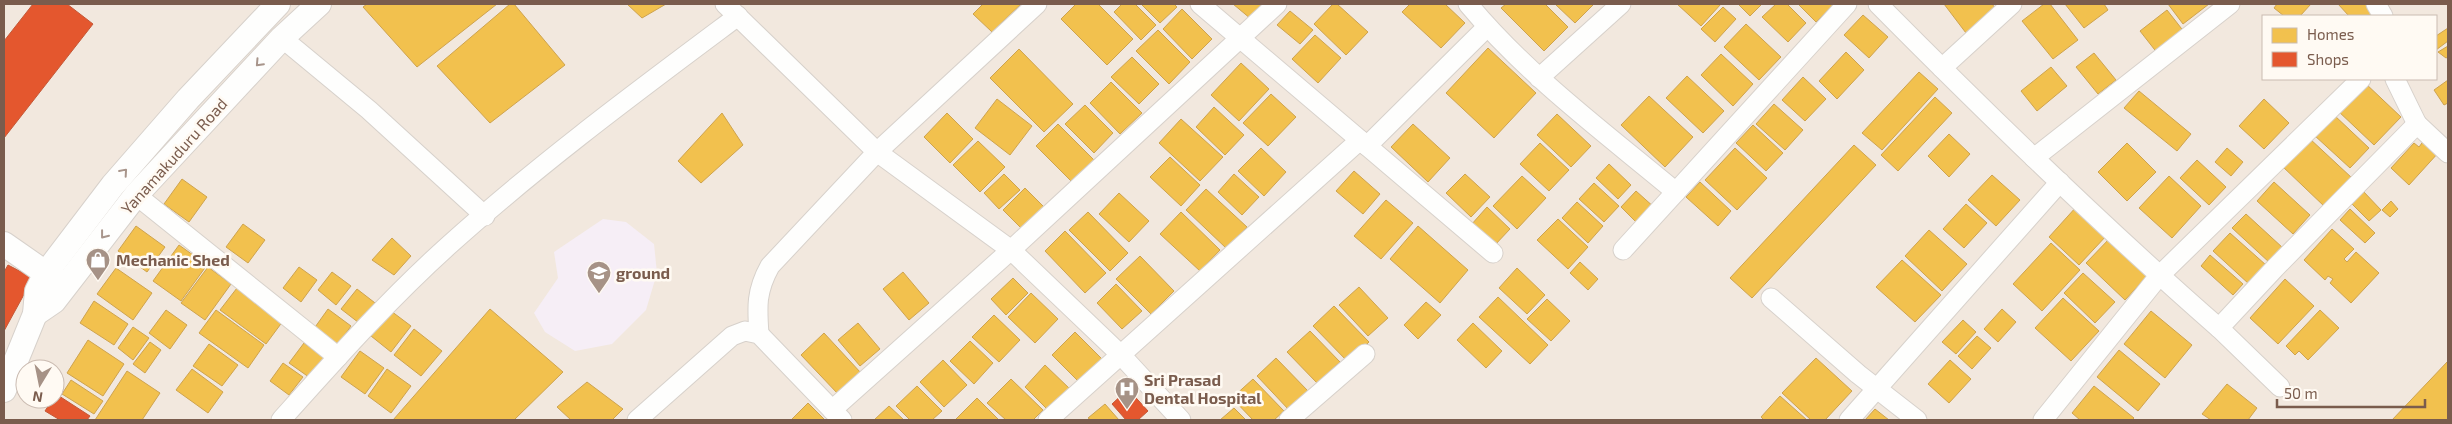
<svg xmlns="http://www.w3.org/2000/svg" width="2452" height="424" font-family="'Exo 2',sans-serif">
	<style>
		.residential { fill: #f2e8de; fill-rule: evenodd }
		.education { fill: #f6eef6 }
		.homes { fill: #f2c14e; stroke: #cea34e }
		.shops { fill: #e4572e; stroke: #c45837 }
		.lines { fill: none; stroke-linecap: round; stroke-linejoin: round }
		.minor-casing { stroke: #d7d1cb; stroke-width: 21 }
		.tertiary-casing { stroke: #d7d1cb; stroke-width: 26 }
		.minor { stroke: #fefefd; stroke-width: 19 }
		.tertiary { stroke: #fefefd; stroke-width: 24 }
		.oneway { stroke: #a8958b }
		.labels { text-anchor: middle; stroke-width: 5; stroke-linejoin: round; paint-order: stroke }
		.street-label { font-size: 16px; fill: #7a5c4d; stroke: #fffaf3 }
		.poi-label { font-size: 16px; font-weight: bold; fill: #7a5c4d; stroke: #fffaf3; text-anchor: start }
	</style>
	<rect width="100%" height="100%" fill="#f9f5f0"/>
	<!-- residential -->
	<path class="residential" d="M4,4h2444v416h-2444zM2263,16h173v63h-173zM25,369h30v30h-30z"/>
	<!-- education -->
	<path class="education" d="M603,219l23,3 28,22 3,29 -11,37 -34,34 -37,7 -30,-19 -11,-19 24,-35 -4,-26z"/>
	<!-- homes -->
	<g class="homes">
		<path d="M367,4h130l-80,63 -54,-60z"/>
		<path d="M510,4h4l51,61 -75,58 -53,-57z"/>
		<path d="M627,4h39l-24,14z"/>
		<path d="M983,4h38l-29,28 -19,-18z"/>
		<path d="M1076,4h22l35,35 -26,26 -46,-46z"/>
		<path d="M1122,4h13l21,21 -15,15 -27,-28z"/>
		<path d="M1141,4h33l3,3 -17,16z"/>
		<path d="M1233,4h32l-14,15z"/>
		<path d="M1333,4h4l31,28 -22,23 -32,-31z"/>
		<path d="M1410,4h35l20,19 -24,25 -39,-36z"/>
		<path d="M1506,4h39l23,23 -24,24 -43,-43z"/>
		<path d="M1555,4h39l-19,19z"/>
		<path d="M1677,4h44l-20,22z"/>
		<path d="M1738,4h24l-12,12z"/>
		<path d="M1776,4h11l19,19 -18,19 -26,-25z"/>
		<path d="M1798,4h36l-18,18z"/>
		<path d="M1944,4h48l4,5 -30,24z"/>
		<path d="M2044,4h6l28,36 -25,19 -31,-38z"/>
		<path d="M2065,4h39l4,6 -24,18z"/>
		<path d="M2168,4h41l-26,20z"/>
		<path d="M2277,4h34l-11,12h-16l-10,-8z"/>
		<path d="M2338,4h35l-1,12h-23z"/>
		<path d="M1723,7l13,12 -21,23 -14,-13z"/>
		<path d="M1182,9l30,30 -20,20 -29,-30z"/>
		<path d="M2167,10l18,23 -27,21 -18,-23z"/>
		<path d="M1290,11l23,19 -13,14 -23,-19z"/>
		<path d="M1863,15l25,22 -19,21 -25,-23z"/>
		<path d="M1746,24l35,33 -22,23 -35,-33z"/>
		<path d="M2448,28v13l-12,9v-14z"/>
		<path d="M1158,30l32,32 -21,22 -33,-33z"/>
		<path d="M1315,35l26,23 -23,25 -26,-24z"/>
		<path d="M2448,46v11l-2,1 -8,-6z"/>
		<path d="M1488,48l48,45 -42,45 -48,-45z"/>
		<path d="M1019,49l54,55 -29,28 -54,-54z"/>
		<path d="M1846,52l18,18 -27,29 -18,-18z"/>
		<path d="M2094,53l22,27 -18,14 -22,-27z"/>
		<path d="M1721,54l32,30 -20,22 -32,-31z"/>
		<path d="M1132,57l27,27 -20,20 -28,-27z"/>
		<path d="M1241,63l28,26 -30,32 -28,-26z"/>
		<path d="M2051,67l16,19 -30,25 -16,-20z"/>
		<path d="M1919,72l19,17 -56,61 -20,-17z"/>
		<path d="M1687,76l37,35 -21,22 -37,-35z"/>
		<path d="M1803,77l23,22 -21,22 -23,-21z"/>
		<path d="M2448,80v23l-4,2 -10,-15z"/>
		<path d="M1111,82l31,31 -22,21 -30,-31z"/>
		<path d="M2364,82l37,35 -27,28 -37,-35z"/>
		<path d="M2139,91l52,43 -14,17 -53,-43z"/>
		<path d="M1271,94l25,23 -28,29 -25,-23z"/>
		<path d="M1649,96l44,41 -28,30 -44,-42z"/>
		<path d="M1935,97l17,16 -54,58 -17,-16z"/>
		<path d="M997,99l35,27 -22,29 -35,-27z"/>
		<path d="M2264,99l25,24 -25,26 -25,-23z"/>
		<path d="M1774,104l29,26 -18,20 -29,-26z"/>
		<path d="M1085,105l28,28 -19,20 -29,-29z"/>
		<path d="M1214,107l30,28 -19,20 -29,-28z"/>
		<path d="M722,113l21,32 -42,38 -23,-22z"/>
		<path d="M947,113l26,26 -23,24 -26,-26z"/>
		<path d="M1557,114l34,32 -20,21 -34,-32z"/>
		<path d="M2334,115l35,33 -19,20 -36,-33z"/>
		<path d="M1181,119l42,38 -23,24 -41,-38z"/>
		<path d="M1058,124l37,37 -22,22 -37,-37z"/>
		<path d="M1413,124l37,34 -22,24 -37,-35z"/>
		<path d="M1753,125l30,28 -17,18 -30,-28z"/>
		<path d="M1949,134l21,20 -21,23 -21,-21z"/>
		<path d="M2309,138l43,40 -27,29 -43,-41z"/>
		<path d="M2425,139l14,13 -30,33 -18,-17 23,-25 5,4z"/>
		<path d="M978,141l27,26 -25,25 -27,-27z"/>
		<path d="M1540,143l29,27 -20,21 -29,-27z"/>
		<path d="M2127,143l29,29 -29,29 -29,-29z"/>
		<path d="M1854,145l22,20 -124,133 -22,-20z"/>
		<path d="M1261,148l25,24 -22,24 -26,-25z"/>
		<path d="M1735,148l32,30 -30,32 -32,-30z"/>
		<path d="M2227,148l16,14 -12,14 -16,-14z"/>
		<path d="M1170,157l30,28 -19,21 -31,-29z"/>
		<path d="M2197,160l29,27 -17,18 -29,-27z"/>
		<path d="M1609,164l22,21 -13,14 -22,-21z"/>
		<path d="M1354,171l26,23 -17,20 -27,-23z"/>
		<path d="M1004,174l16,16 -21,19 -15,-16z"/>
		<path d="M1234,174l25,23 -17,18 -24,-23z"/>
		<path d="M1465,174l25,23 -19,20 -25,-24z"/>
		<path d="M1992,175l28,25 -24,26 -28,-26z"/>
		<path d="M1522,176l24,22 -29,31 -24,-23z"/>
		<path d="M2169,176l32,30 -29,32 -33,-30z"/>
		<path d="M182,179l25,18 -18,25 -25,-18z"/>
		<path d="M1700,182l31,29 -13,15 -32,-29z"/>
		<path d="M2274,182l36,33 -17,19 -36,-33z"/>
		<path d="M1594,183l25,23 -15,16 -25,-23z"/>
		<path d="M1025,188l20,20 -22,22 -20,-20z"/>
		<path d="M1206,189l41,38 -21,21 -40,-38z"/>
		<path d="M1636,191l19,17 -16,17 -18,-18z"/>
		<path d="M2363,191l18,19 -12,11 -18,-18z"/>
		<path d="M1119,193l30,28 -20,21 -30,-28z"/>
		<path d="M1386,200l27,23 -32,36 -27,-23z"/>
		<path d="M2391,201l7,8 -8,8 -8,-7z"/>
		<path d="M1577,202l26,24 -15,17 -26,-25z"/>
		<path d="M1966,204l21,19 -23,25 -21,-19z"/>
		<path d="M2077,206l31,28 -29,31 -30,-28z"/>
		<path d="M1487,207l23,22 -16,17 -23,-21z"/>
		<path d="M2350,209l25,24 -10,10 -25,-23z"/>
		<path d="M1088,212l40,41 -18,18 -41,-41z"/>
		<path d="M1181,212l39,38 -20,21 -40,-37z"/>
		<path d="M2246,214l37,34 -13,15 -38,-35z"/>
		<path d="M1558,219l30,28 -20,22 -31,-29z"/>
		<path d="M243,224l22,16 -17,23 -22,-16z"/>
		<path d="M136,226l29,21 -18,25 -29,-21z"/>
		<path d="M1418,226l50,44 -28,33 -50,-44z"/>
		<path d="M2332,229l22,20 -10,10 3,3 9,-10 23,21 -28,30 -21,-20 3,-4 -5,-3 -3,4 -21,-20z"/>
		<path d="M1929,230l38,34 -25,27 -37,-35z"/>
		<path d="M1065,231l41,42 -21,20 -40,-42z"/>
		<path d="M2230,233l36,32 -17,19 -36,-33z"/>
		<path d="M2111,237l39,36 -25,27 -39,-37z"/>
		<path d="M392,238l19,18 -17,19 -22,-15z"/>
		<path d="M2051,243l29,27 -38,41 -29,-27z"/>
		<path d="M179,245l28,20 -26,36 -28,-20z"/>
		<path d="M2210,255l33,29 -10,11 -32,-29z"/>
		<path d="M1140,256l34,35 -23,23 -35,-35z"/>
		<path d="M1902,260l39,35 -26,27 -39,-35z"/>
		<path d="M1580,262l18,17 -10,11 -18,-17z"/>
		<path d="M208,267l23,17 -26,36 -24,-17z"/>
		<path d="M299,267l18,13 -16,22 -18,-14z"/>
		<path d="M116,268l36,25 -19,27 -36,-26z"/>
		<path d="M1517,268l28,27 -18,19 -28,-26z"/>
		<path d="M332,272l19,14 -15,19 -18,-15z"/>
		<path d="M903,272l26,31 -20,17 -26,-31z"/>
		<path d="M2083,273l32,29 -20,21 -31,-30z"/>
		<path d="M1013,278l15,15 -22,22 -15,-16z"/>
		<path d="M2285,279l29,27 -36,38 -28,-26z"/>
		<path d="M1116,284l26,27 -20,18 -25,-26z"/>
		<path d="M1359,287l29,31 -20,18 -29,-31z"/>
		<path d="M237,288l46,33 -17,23 -46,-34z"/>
		<path d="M357,289l22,17 -16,20 -22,-17z"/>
		<path d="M1031,293l27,26 -23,24 -27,-26z"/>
		<path d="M1498,297l50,48 -18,19 -51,-47z"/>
		<path d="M2063,298l36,33 -28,30 -36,-33z"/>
		<path d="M1547,299l23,22 -19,20 -24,-22z"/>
		<path d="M94,301l34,23 -14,21 -34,-22z"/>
		<path d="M1426,302l15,13 -23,24 -14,-14z"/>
		<path d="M1334,306l35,36 -21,20 -35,-36z"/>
		<path d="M328,309l23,17 -14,20 -24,-16z"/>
		<path d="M490,309l73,63 -49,48h-121z"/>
		<path d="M2002,309l14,13 -18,20 -14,-13z"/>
		<path d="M166,310l21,15 -17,24 -21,-16z"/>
		<path d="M216,310l48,35 -16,23 -49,-35z"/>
		<path d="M2320,310l19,18 -31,32 -9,-9 -4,4 -9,-9z"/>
		<path d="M391,311l20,15 -20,26 -20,-16z"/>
		<path d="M2151,311l41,34 -27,33 -41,-34z"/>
		<path d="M994,315l26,25 -21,22 -27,-25z"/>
		<path d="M1963,320l13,12 -20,22 -14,-12z"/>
		<path d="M858,323l22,26 -20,17 -22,-26z"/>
		<path d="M1473,323l29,28 -16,17 -29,-28z"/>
		<path d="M133,327l16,11 -16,22 -15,-12z"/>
		<path d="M414,329l28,22 -21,25 -27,-21z"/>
		<path d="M1310,331l30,31 -23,21 -30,-31z"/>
		<path d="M1075,332l28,28 -23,23 -28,-28z"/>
		<path d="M824,333l37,40 -23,21 -37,-39z"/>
		<path d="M1977,336l14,12 -19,21 -14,-13z"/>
		<path d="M88,340l36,24 -21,32 -36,-23z"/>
		<path d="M970,341l23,22 -19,21 -24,-23z"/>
		<path d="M150,342l11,8 -16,23 -12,-9z"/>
		<path d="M304,343l23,17 -14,20 -24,-17z"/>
		<path d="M209,344l29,21 -16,21 -29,-20z"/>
		<path d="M2119,350l41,34 -22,27 -41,-34z"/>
		<path d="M360,351l24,17 -19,26 -24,-17z"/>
		<path d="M1276,358l32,33 -19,19 -32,-34z"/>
		<path d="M1816,358l36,33 -27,29h-14l-29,-27z"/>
		<path d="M943,360l24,25 -23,22 -24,-25z"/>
		<path d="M1950,360l21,19 -22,24 -21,-19z"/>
		<path d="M2448,361v59h-56z"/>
		<path d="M283,363l20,14 -14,18 -19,-14z"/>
		<path d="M1045,365l25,24 -21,22 -24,-24z"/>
		<path d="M192,369l31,23 -15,21 -32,-23z"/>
		<path d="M387,369l24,17 -20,27 -23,-17z"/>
		<path d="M127,371l33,22 -18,27h-47z"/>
		<path d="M1011,379l32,31 -10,10h-27l-19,-17z"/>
		<path d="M1253,379l31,32 -10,9h-21l-21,-22z"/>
		<path d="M71,380l32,21 -9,13 -32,-20z"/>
		<path d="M587,382l36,27 -11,11h-41l-14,-13z"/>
		<path d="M2227,384l30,24 -9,12h-37l-9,-6z"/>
		<path d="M917,386l25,25 -10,9h-22l-14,-14z"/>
		<path d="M2094,386l40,32 -2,2h-52l-8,-7z"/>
		<path d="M1780,396l27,24h-43l-3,-3z"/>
		<path d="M977,398l22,22h-44z"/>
		<path d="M808,403l17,17h-34z"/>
		<path d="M1105,404l14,16h-28l-3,-2z"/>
		<path d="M889,406l15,14h-30z"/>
		<path d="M1234,408l12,12h-26z"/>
		<path d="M1875,409l14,11h-24z"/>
	</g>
	<!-- shops -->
	<g class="shops">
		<path d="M33,4h34l26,20 -89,114v-97z"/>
		<path d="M8,265l25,13 -29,53v-59z"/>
		<path d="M1128,389l20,22 -10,9h-12l-14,-16z"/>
		<path d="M56,394l34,22 -3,4h-27l-15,-9z"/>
	</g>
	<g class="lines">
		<defs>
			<g id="minor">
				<path d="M725,4l152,148 134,98 110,105 60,65"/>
				<path d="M1200,4l293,249"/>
				<path d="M1468,4c60,72 136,128 208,188"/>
				<path d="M1878,4c110,111 223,221 341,324"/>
				<path d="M2376,4l7,12"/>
				<path d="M282,38l87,72 116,106"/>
				<path d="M1942,68l70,-64"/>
				<path d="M1539,78l82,-74"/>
				<path d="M2395,79l22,45"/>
				<path d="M1367,146l120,-119"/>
				<path d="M2034,158l196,-154"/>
				<path d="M136,195l202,162"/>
				<path d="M1623,250l224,-246"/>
				<path d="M1771,298l87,76 59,46"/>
				<path d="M759,334c-2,-27 -3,-43 11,-68l107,-114 160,-148"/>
				<path d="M2280,387l-61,-59 56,-60 142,-144 31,29"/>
				<path d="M832,410l179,-160 266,-246"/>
				<path d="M281,420c53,-59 107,-120 167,-174 92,-83 191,-156 290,-230"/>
				<path d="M637,420l95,-84 13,-5 14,3 83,86"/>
				<path d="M1048,420l312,-280"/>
				<path d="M1289,420l76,-66"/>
				<path d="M1849,420l211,-238"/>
				<path d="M2043,420l116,-144 202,-197"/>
			</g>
			<g id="tertiary">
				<path d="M4,244l53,37"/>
				<path d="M35,314l19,-13 82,-106 146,-157 37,-34"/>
				<path d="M4,390l31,-76 2,-23 9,-18 67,-88 75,-86 90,-95"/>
			</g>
		</defs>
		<!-- minor casing -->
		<use href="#minor" class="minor-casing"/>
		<!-- tertiary casing -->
		<use href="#tertiary" class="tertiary-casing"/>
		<!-- minor -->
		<use href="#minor" class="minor"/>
		<!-- tertiary -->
		<use href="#tertiary" class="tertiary"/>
	</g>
	<!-- one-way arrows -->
	<defs><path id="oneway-chevron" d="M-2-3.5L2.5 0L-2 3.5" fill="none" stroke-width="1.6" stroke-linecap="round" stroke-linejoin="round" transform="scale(1.25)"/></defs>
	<g class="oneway">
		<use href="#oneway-chevron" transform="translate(259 63) rotate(133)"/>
		<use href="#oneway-chevron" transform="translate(124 172) rotate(-49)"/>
		<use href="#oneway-chevron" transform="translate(104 235) rotate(128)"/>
	</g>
	<!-- icons -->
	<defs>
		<symbol id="shop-pin" viewBox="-11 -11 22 30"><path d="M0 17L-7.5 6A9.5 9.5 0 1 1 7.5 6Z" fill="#a69286" stroke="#fffaf3"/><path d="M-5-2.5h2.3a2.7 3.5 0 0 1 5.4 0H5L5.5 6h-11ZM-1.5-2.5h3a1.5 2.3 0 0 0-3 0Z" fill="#fff"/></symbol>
		<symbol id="school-pin" viewBox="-11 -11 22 30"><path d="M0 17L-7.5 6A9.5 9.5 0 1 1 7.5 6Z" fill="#a69286" stroke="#fffaf3"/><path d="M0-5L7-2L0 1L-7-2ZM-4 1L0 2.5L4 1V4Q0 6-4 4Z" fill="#fff"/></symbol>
		<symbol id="hospital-pin" viewBox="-11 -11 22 30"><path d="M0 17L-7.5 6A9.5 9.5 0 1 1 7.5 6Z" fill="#a69286" stroke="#fffaf3"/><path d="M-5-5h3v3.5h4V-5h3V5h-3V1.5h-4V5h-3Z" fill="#fff"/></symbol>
	</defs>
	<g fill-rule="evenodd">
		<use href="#shop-pin" x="84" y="246" width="28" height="38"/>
		<use href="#school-pin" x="585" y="259" width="28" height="38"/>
		<use href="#hospital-pin" x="1113" y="375" width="28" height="38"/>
	</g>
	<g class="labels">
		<!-- street labels -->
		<g class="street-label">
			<text transform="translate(174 156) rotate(-48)" y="6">Yanamakuduru Road</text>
		</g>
		<!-- poi labels -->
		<g class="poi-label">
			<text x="116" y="266">Mechanic Shed</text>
			<text x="616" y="279">ground</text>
			<text x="1144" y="386">Sri Prasad<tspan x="1144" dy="18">Dental Hospital</tspan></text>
		</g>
	</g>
	<!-- border -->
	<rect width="2452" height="424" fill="none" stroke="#7a5c4d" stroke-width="10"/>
	<!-- legend -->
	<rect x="2262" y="15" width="175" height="65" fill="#fffaf3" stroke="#cabbb1"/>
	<rect x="2272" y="28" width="25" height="15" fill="#f2c14e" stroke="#cabbb1"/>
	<text x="2307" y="40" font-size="15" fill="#7a5c4d">Homes</text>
	<rect x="2272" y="52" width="25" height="15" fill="#e4572e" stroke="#cabbb1"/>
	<text x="2307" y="65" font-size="15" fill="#7a5c4d">Shops</text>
	<!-- north arrow -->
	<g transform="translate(40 384) rotate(190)"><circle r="24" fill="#fffaf3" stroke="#cabbb1"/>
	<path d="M0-4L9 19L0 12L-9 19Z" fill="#a69286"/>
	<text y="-8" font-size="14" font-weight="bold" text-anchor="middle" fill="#7a5c4d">N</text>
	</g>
	<!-- scale -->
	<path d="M2277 399v8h148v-8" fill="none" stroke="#7a5c4d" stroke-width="2.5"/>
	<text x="2284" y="399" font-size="15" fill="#7a5c4d" stroke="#fffaf3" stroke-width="4" paint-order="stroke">50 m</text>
</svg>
